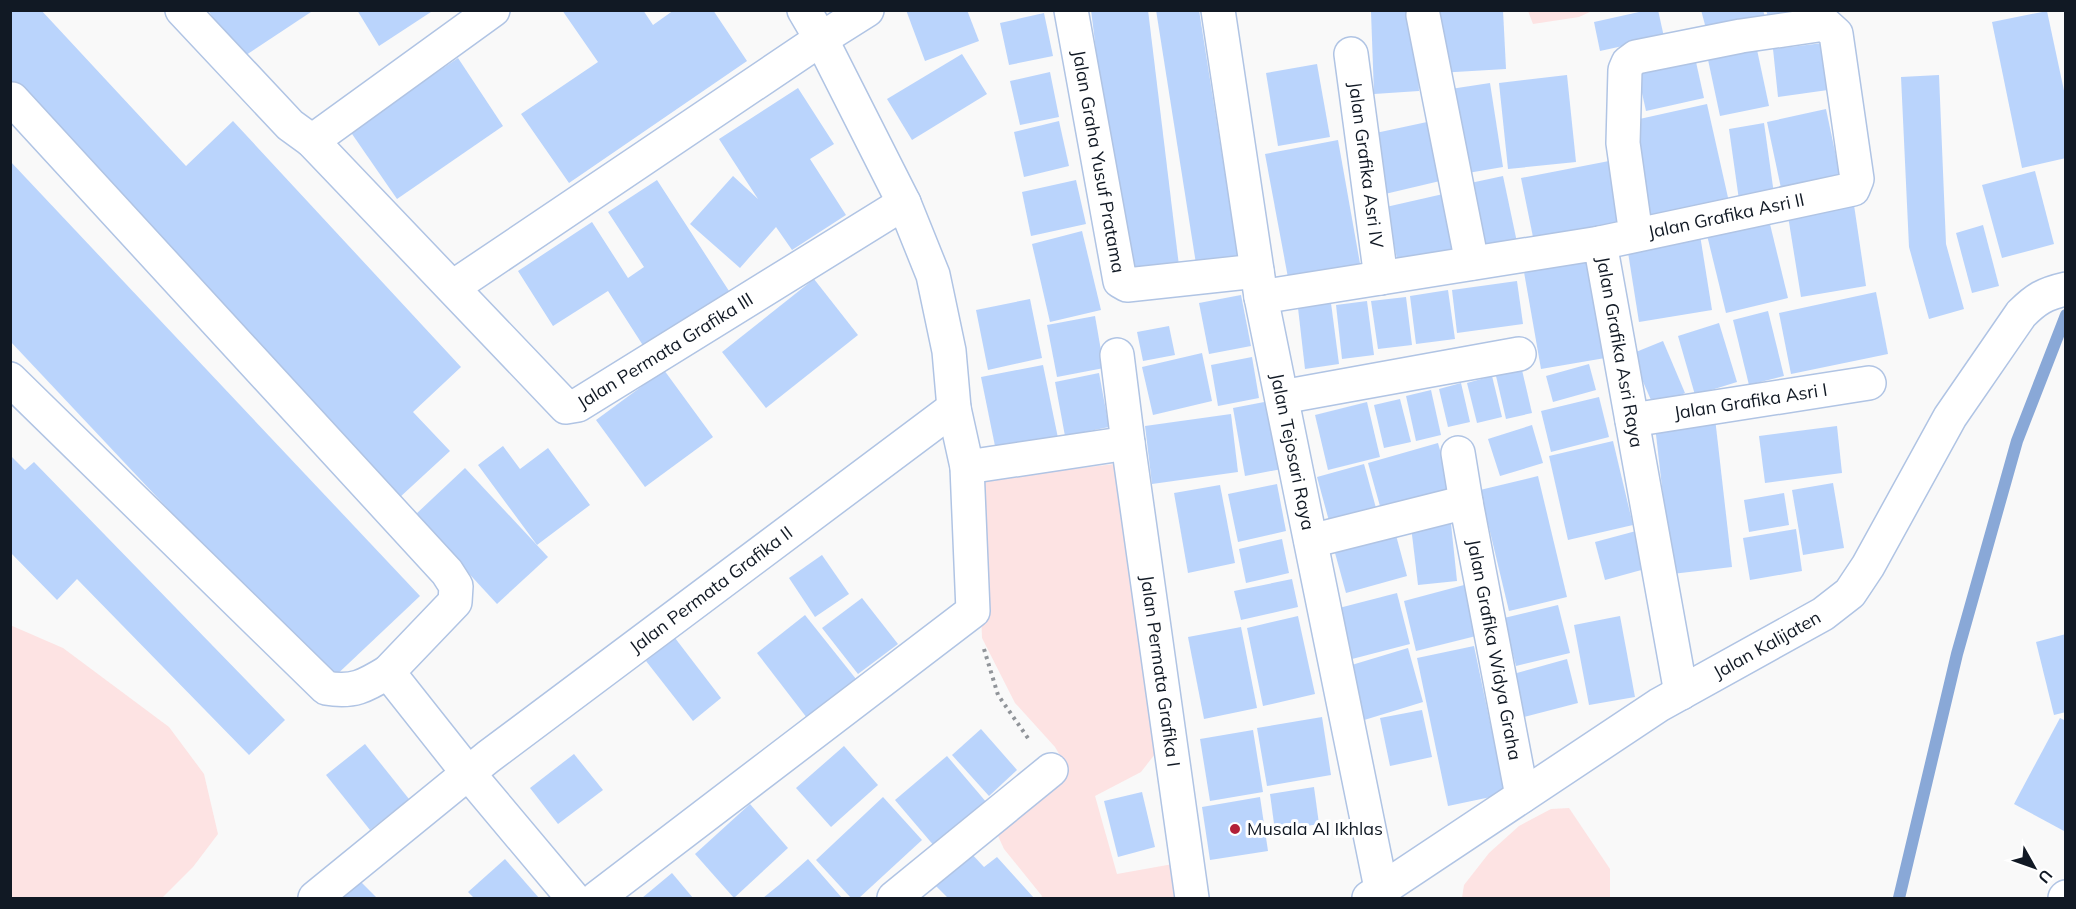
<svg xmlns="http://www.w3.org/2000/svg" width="2076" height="909" font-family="Mulish,sans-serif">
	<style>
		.green { fill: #fde3e3 }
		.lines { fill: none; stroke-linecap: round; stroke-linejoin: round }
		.stream { stroke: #89a8d7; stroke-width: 12 }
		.building { fill: #bad4fc }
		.minor-casing { stroke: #b0c4e4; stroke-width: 36 }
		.path { stroke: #909499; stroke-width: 4; stroke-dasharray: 3 4.5; stroke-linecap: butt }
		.minor { stroke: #fff; stroke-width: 33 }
		.poi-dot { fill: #b21f38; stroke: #fff; stroke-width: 2 }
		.labels { text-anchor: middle; stroke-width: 6; stroke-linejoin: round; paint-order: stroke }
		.street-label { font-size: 18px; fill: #111924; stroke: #fff }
		.poi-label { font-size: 18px; fill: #111924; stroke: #fff; text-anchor: start }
	</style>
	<rect width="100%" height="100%" fill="#f9f9f9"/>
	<!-- green -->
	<g class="green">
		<path d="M1528,11h64l-13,6 -46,7z"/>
		<path d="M1115,464l40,290 -14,18 -46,24 22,78 56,-10 2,34h-134l1,-2 -38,-47 -11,-24 72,-61 -10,-17 -40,-44 -33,-65 -6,-158z"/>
		<path d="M10,625l53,23 106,79 35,47 14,60 -25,33 -31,31h-151z"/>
		<path d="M1569,808l41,61v29h-148l2,-13 25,-32 30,-27 32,-17z"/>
	</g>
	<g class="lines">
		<!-- stream -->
		<path class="stream" d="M1899,898l58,-244 60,-213 49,-126"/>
	</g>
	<!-- building -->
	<g class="building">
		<path d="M10,10h31l145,156 47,-45 228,246 -48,45 37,39 -51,47 -389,-419z"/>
		<path d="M208,10h106l-74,49z"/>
		<path d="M357,10h77l-55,36z"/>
		<path d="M562,10h81l10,15 21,-15h39l34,51 -178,122 -48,-69 77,-52z"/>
		<path d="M906,10h61l12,31 -54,20z"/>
		<path d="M1091,10h57l32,264 -55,7z"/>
		<path d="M1156,10h43l40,253 -42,7z"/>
		<path d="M1415,10l4,81 -45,3 -3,-82z"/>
		<path d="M1435,10h68l3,59 -68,4z"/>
		<path d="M1648,10h10l6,27 -64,14 -6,-29z"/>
		<path d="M1701,10h62l3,10 -58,16z"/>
		<path d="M1766,10h29v2l-27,5z"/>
		<path d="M2047,11l19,89v58l-44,10 -30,-146z"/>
		<path d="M1044,13l9,43 -44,9 -9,-42z"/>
		<path d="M1823,43l5,47 -50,7 -5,-48z"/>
		<path d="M1756,45l13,61 -49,10 -13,-61z"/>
		<path d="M1694,53l10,45 -58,13 -10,-45z"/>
		<path d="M962,54l25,40 -75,46 -25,-41z"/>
		<path d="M458,58l45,68 -106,73 -47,-68z"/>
		<path d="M1317,64l13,73 -52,9 -12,-73z"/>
		<path d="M1050,72l9,45 -39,8 -10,-44z"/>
		<path d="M1567,75l9,87 -68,7 -9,-86z"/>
		<path d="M1939,75l7,169 18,65 -35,10 -20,-72 -8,-170z"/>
		<path d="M1490,83l13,84 -47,8 -12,-85z"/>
		<path d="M798,88l36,56 -24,15 36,56 -54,35 -16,-23 -36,41 -50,-44 43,-48 25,23 -39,-60z"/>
		<path d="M1707,104l22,98 -82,18 -21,-98z"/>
		<path d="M1826,109l15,71 -59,13 -15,-71z"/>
		<path d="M1059,121l10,45 -45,11 -10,-45z"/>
		<path d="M1427,122l13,59 -55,13 -14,-60z"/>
		<path d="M1764,123l10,71 -35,6 -10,-71z"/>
		<path d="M1338,140l23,129 -72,14 -24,-129z"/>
		<path d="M10,161l410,435 -90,85 -320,-340z"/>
		<path d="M1609,161l12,63 -87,18 -13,-64z"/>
		<path d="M2035,171l19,73 -52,14 -20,-73z"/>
		<path d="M1503,176l15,71 -42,9 -15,-71z"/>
		<path d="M657,180l72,111 -85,56 -36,-56 -55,35 -35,-55 74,-49 36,56 16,-11 -36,-55z"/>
		<path d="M1076,180l10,44 -55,12 -9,-44z"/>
		<path d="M1452,192l13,61 -66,15 -13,-61z"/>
		<path d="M1854,205l12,81 -65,11 -13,-81z"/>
		<path d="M1768,216l20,82 -62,15 -20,-82z"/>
		<path d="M1983,225l16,61 -27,7 -16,-60z"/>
		<path d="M1082,231l19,79 -51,12 -18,-78z"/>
		<path d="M1700,235l12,75 -73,12 -12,-76z"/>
		<path d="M1595,259l16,98 -70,12 -17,-97z"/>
		<path d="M814,279l44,56 -92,73 -44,-56z"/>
		<path d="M1517,281l6,43 -66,9 -5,-43z"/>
		<path d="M1448,290l7,49 -39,5 -6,-48z"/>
		<path d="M1876,292l12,62 -97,20 -12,-61z"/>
		<path d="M1241,295l10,51 -42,8 -10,-51z"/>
		<path d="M1406,297l6,48 -34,4 -7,-48z"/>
		<path d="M1030,299l12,59 -54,12 -12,-60z"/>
		<path d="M1367,301l7,54 -32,4 -6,-54z"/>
		<path d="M1331,303l8,61 -34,5 -7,-61z"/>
		<path d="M1768,311l16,65 -35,9 -16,-65z"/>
		<path d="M1095,316l9,52 -47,9 -10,-52z"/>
		<path d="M1719,323l18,59 -42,13 -17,-59z"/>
		<path d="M1169,326l6,29 -32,6 -6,-29z"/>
		<path d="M1663,341l22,52 -31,14 -23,-53z"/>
		<path d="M1202,353l10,48 -59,14 -11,-48z"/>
		<path d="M1252,357l7,41 -41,8 -7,-41z"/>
		<path d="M1589,364l7,26 -43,12 -7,-26z"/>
		<path d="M1043,365l15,73 -62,13 -15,-74z"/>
		<path d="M664,370l49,67 -68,50 -49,-67z"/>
		<path d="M1522,370l10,43 -26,6 -10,-43z"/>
		<path d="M1099,373l10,54 -44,9 -10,-54z"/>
		<path d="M1492,376l10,41 -25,6 -10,-40z"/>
		<path d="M1461,383l9,39 -22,5 -9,-38z"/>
		<path d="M1431,390l10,45 -25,6 -10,-45z"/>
		<path d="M1599,397l10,40 -58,15 -10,-41z"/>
		<path d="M1400,399l11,43 -27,6 -10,-43z"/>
		<path d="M1275,400l12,68 -42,8 -12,-68z"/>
		<path d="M1367,402l13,55 -52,13 -13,-55z"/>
		<path d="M1231,414l7,58 -86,12 -7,-58z"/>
		<path d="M1715,418l17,149 -60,7 -17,-148z"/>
		<path d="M1532,425l11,38 -43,13 -12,-37z"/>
		<path d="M1837,426l5,47 -77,10 -6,-47z"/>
		<path d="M1613,441l20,84 -65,15 -19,-84z"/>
		<path d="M1438,443l15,54 -70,20 -15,-54z"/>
		<path d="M503,446l17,23 28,-21 42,57 -53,40 -59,-80z"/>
		<path d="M10,455l15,15 9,-8 251,258 -36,35 -172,-176 -20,21 -47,-48z"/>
		<path d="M1364,464l15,55 -47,13 -15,-55z"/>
		<path d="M465,468l83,89 -51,47 -82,-89z"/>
		<path d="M1538,476l29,121 -58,14 -29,-121z"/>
		<path d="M1833,483l11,65 -41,7 -11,-65z"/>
		<path d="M1277,484l9,47 -48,11 -10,-48z"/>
		<path d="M1220,485l15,78 -47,10 -14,-80z"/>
		<path d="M1784,493l5,32 -40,7 -5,-32z"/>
		<path d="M1450,514l7,67 -39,4 -8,-67z"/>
		<path d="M1393,524l14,52 -61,17 -14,-51z"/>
		<path d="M1796,529l6,42 -52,9 -7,-42z"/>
		<path d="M1636,531l9,38 -40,11 -10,-38z"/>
		<path d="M1282,539l7,34 -43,10 -7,-34z"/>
		<path d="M822,555l27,39 -34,23 -26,-39z"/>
		<path d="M1292,579l6,28 -57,13 -7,-29z"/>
		<path d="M1464,585l12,51 -60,15 -12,-50z"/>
		<path d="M1397,593l13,51 -58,15 -13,-51z"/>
		<path d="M862,598l36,46 -40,30 -36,-46z"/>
		<path d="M1558,605l12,48 -54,13 -12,-48z"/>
		<path d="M805,615l51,64 -49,39 -50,-65z"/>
		<path d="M1298,616l17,78 -52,12 -16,-78z"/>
		<path d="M1620,616l15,81 -46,8 -15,-80z"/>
		<path d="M1241,627l16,81 -53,11 -16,-82z"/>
		<path d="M2066,634v78l-12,3 -18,-73z"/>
		<path d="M675,638l46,60 -28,23 -47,-60z"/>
		<path d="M1474,646l31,148 -57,12 -31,-148z"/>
		<path d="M1408,648l15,54 -62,19 -16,-54z"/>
		<path d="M1567,659l11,44 -54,14 -11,-43z"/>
		<path d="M1422,710l10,47 -42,9 -10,-48z"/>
		<path d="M1322,717l9,58 -64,11 -10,-58z"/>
		<path d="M2060,718l6,3 -2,110 -50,-27z"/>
		<path d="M981,729l36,41 -28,26 -37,-41z"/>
		<path d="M1253,730l10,62 -53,9 -10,-62z"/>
		<path d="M365,744l44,55 -39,31 -44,-55z"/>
		<path d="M844,746l34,39 -47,42 -35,-39z"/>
		<path d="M574,754l29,36 -45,34 -28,-36z"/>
		<path d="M947,756l40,47 -52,44 -40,-47z"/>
		<path d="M1314,787l5,37 -44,7 -5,-37z"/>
		<path d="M1142,792l13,55 -37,10 -14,-56z"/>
		<path d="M883,797l39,43 -63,58h-8l-35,-38z"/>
		<path d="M1260,797l8,54 -58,9 -8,-53z"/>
		<path d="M750,804l38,44 -54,50 -39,-44z"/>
		<path d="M969,851l15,16 13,-10 37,41h-86l-15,-15z"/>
		<path d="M505,859l34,39h-65l-6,-6z"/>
		<path d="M808,859l34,39h-79l16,-13z"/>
		<path d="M672,873l21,25h-51z"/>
		<path d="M357,878l20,20h-41z"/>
	</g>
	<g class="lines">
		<defs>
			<g id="minor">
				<path d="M182,10l108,115 22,16"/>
				<path id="s1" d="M493,10l-181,131 254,266 12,-2 326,-202"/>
				<path id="s2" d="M1071,10l49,271 7,4 130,-14"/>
				<path id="s3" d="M1218,10l43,287 122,601"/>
				<path d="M1423,15l49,248"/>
				<path id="s4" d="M1351,54l30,224"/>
				<path d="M10,100l2,-1 435,473 9,14 -1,16 -67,70 80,101 105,125"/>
				<path id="s5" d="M1600,243l253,-54 4,-10 -21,-145 -11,-10 -84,12 -105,21 -8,6 -3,7 -2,73 13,92"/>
				<path d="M453,287l368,-248 46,-29"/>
				<path id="s6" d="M1261,297l339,-54 81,450"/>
				<path d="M1117,355l11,88"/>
				<path d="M10,379l316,309c27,5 39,-2 62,-16"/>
				<path d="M1282,397l237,-43"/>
				<path id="s7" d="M1632,420l237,-37"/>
				<path id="s8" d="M1458,453l8,49 56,294"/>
				<path id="s9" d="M967,467l161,-24 64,455"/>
				<path d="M1311,541l155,-39"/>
				<path id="s10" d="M315,898l173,-141 466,-349"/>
				<path d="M597,898l376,-287 -6,-144 -13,-59 -5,-57 -16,-76 -29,-72 -83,-164 -17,-29"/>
				<path d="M894,898l157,-128"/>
				<path id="s11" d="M1369,898l290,-193 164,-91 27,-21 18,-27 82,-149 71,-103c15,-15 23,-20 45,-25"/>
				<path d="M2065,898l1,-1"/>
			</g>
		</defs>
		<!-- minor casing -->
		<use href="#minor" class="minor-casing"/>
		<!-- path -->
		<path class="path" d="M984,649l14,46 32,46"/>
		<!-- minor -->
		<use href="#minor" class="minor"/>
	</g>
	<!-- markers -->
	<circle class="poi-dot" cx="1235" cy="829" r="6"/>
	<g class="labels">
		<!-- street labels -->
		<g class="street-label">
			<text dy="6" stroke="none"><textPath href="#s2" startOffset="154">Jalan Graha Yusuf Pratama</textPath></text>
			<text dy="6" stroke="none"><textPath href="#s4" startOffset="112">Jalan Grafika Asri IV</textPath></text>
			<text dy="6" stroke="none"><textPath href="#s5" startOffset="129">Jalan Grafika Asri II</textPath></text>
			<text dy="6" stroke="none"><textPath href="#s1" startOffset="706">Jalan Permata Grafika III</textPath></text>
			<text dy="6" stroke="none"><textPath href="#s6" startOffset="454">Jalan Grafika Asri Raya</textPath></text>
			<text dy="6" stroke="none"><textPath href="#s7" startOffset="120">Jalan Grafika Asri I</textPath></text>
			<text dy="6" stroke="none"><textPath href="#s3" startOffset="448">Jalan Tejosari Raya</textPath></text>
			<text dy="6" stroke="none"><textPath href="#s10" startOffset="502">Jalan Permata Grafika II</textPath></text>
			<text dy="6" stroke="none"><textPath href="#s11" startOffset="472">Jalan Kalijaten</textPath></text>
			<text dy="6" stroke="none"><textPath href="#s8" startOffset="200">Jalan Grafika Widya Graha</textPath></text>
			<text dy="6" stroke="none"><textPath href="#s9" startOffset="393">Jalan Permata Grafika I</textPath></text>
		</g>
		<!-- poi labels -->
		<g class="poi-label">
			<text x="1247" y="835">Musala Al Ikhlas</text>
		</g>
	</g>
	<!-- border -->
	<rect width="2076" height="909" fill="none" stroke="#111924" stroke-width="24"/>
	<!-- north arrow -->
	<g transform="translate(2034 867) rotate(130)" stroke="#ffffff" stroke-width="4.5" paint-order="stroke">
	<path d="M0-4.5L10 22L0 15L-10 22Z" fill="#111924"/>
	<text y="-9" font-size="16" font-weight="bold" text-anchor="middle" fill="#111924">U</text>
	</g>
</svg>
